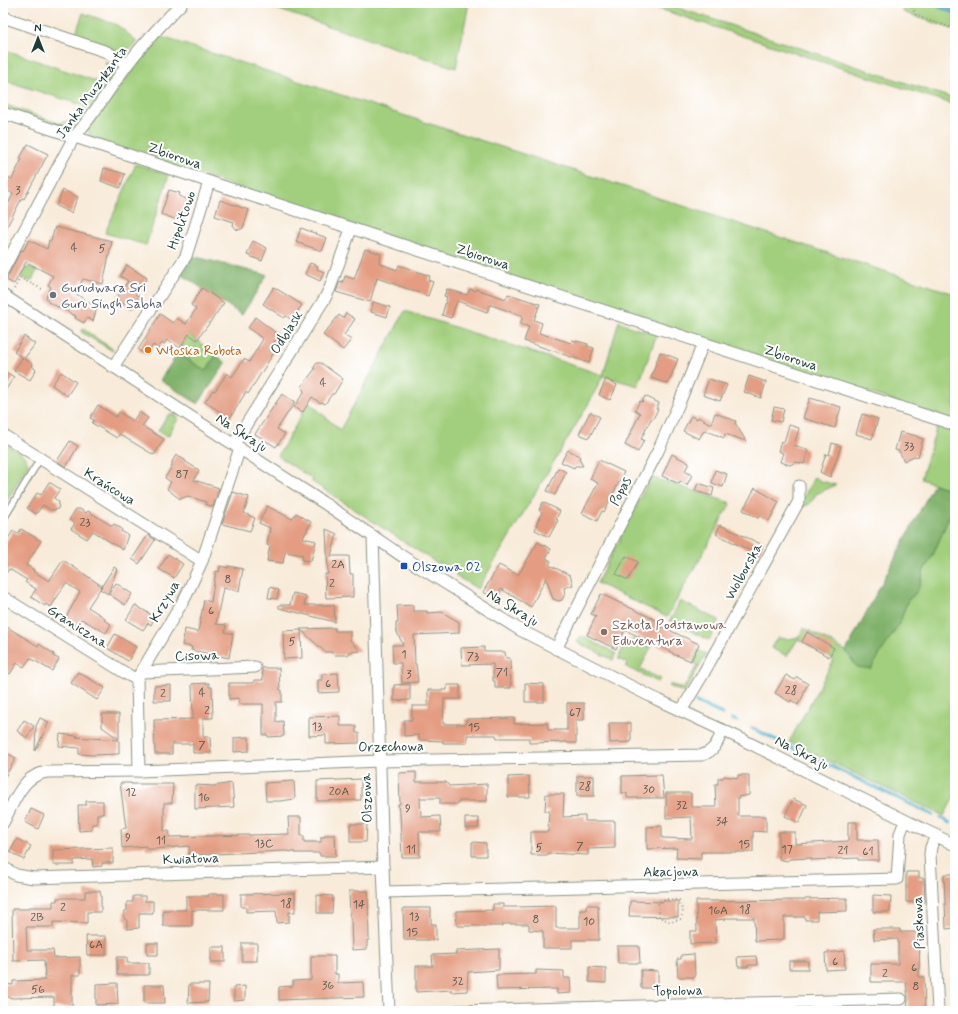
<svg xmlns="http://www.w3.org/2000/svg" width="958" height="1014" font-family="Mynerve,sans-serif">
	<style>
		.green { fill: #a2cf7d; stroke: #608658 }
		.forest { fill: #81b26c; stroke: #507850 }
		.water { fill: #4cb1cb; stroke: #367780 }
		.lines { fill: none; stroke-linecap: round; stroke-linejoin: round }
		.stream { stroke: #4cb1cb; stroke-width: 3.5 }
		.building { fill: #e49d82 }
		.lane-casing { stroke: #8c9486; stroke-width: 8 }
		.street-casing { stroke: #8c9486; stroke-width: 13 }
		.path { stroke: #8c9486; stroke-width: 2; stroke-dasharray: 1 3; stroke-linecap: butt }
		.lane { stroke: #fff; stroke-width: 5.5 }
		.street { stroke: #fff; stroke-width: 11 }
		.worship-dot { fill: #6b7280; stroke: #fff; stroke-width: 1.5 }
		.food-dot { fill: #e8710a; stroke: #fff; stroke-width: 1.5 }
		.transit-dot { fill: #1a4fb4; stroke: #fff; stroke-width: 1.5 }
		.education-dot { fill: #8d6e63; stroke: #fff; stroke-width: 1.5 }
		.labels { text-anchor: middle; stroke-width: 4; stroke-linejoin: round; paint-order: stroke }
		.number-label { font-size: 12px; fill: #505548 }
		.street-label { font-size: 14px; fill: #1f3d34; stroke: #fff }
		.worship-label { font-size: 14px; fill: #5b616d; stroke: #fff; text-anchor: start }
		.food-label { font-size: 14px; fill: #c56008; stroke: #fff; text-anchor: start }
		.transit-label { font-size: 14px; fill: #164399; stroke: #fff; text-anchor: start }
		.education-label { font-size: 14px; fill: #785e54; stroke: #fff; text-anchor: start }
	</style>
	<rect width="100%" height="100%" fill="#fff"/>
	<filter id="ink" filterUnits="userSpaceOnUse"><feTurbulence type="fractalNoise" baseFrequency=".025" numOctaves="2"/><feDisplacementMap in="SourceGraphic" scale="8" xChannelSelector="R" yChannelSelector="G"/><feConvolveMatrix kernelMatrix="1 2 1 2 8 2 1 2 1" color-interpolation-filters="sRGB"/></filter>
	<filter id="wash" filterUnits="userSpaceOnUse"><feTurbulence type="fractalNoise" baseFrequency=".012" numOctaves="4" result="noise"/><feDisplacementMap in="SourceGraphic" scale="16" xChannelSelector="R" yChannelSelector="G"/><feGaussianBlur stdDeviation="0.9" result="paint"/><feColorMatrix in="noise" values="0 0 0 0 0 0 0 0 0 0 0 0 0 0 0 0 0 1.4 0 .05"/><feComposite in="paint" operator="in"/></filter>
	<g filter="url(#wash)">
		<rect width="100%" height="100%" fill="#f8ebd9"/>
		<!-- green -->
		<g class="green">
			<path d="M258,3h211l-13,65z"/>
			<path d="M641,3h22l292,96v6z"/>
			<path d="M902,3h53v27l-52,-18 1,-8z"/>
			<path d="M83,13l34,12 21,17 -14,11 -12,-4 -36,-16z"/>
			<path d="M159,36l796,258v127l-862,-281 -4,-6 -1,-5z"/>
			<path d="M3,49l98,34 8,-11 -4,-11 8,7c1,2 1,3 1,6 -3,10 -32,47 -41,53 -3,1 -6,1 -9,2l-61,-20v-5l55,19 17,-4 10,-13 -82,-26z"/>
			<path d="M136,164l33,11 -23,70 -41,-12z"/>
			<path d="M29,267l8,4 -5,9 -2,1 -9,-4 5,-9z"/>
			<path d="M405,311l198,64 16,-54c4,2 16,8 18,8 7,1 13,3 20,5l-19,52 -35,-10 -14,27 -111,186 -22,-13 1,-2 -17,-12 -2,2 -127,-83 1,-2 -34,-23 31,-54 31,28z"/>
			<path d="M83,329l31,21 -1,1 -32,-19z"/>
			<path d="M189,334l27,21 -10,16 -28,-18z"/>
			<path d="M171,414l7,3v2l-10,17 -10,-5 10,-16z"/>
			<path d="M937,426l18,6v59l-34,-12z"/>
			<path d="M3,443c9,5 25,11 25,22l-25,42z"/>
			<path d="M651,477l80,26 -64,114 -70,-34 20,-40h2l2,-8z"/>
			<path d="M814,477l7,4 15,4 -20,9 -6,10 -9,3 2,-8z"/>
			<path d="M955,503v292l-11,21 -155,-74 45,-82 -36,-21 -11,17 -16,-8 6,-10 11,1 11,-2 5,-9 42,23 11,16 43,-45 7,-20 11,-12 6,-20 9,-15z"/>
			<path d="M680,601l39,19 -10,20 -39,-19z"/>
			<path d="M581,636l35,17 -3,7 -36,-18z"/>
			<path d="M634,639l17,8 -11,22 21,10 -3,3 -32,-15 2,-4 -10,-4 8,-18h5z"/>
			<path d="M698,650l8,4 -22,39 -15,-7 2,-2 12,5 15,-24 -5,-3z"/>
		</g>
		<!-- forest -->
		<g class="forest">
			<path d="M192,256l75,19 -25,40 -61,-41z"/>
			<path d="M178,353l28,18 10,-16 10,8 -28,41 -38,-24z"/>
			<path d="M934,484l21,7v12l-22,52 -9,15 -6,20 -11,12 -7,20 -29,47 -14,-2 -11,-16z"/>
		</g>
		<!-- water -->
		<path class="water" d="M935,3h20v11l-16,-6z"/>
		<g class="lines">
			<!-- stream -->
			<g class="stream">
				<path d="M696,702l26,12"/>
				<path d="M732,719l5,2"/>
				<path d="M752,728l53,26"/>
				<path d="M814,758l119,57"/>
				<path d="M941,818l9,5"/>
			</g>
		</g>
		<g id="blocks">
			<!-- building -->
			<g class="building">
				<path d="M28,144l20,10 -24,45 -2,-1 -19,36v-20l10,-20 -10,-7 5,-10 4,2 10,-20 -2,-1z"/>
				<path d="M104,168l21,6 -5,14 -19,-7z"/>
				<path d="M63,190l15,7 -7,16 -15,-7z"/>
				<path d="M169,190l11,3 -1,3 10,4 -5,16 -5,-2 -2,6 -16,-6z"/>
				<path d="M220,200l29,10 -6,18 -4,2 -3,-1 -3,-4 1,-3 -19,-6z"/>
				<path d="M55,227l57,14 -9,43 -20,-5 -8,14 22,15 -4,13 -6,-3 -3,5 -9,-5 1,-2 -28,-14 -2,-5 5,-10 -3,-2 5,-9 -27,-14 -12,22 -8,-4 15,-30 2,1 6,-11 18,9 2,-9 2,1z"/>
				<path d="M301,228l26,10 -5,13 -26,-9z"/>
				<path d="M253,241l14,7 -5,13 -15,-6z"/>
				<path d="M365,249l16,5 -2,9 18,7 2,-5 31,11 -2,4 5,2 -5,14 -51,-18 -7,24 -34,-10 4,-10 3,1 2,-7 9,3z"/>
				<path d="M310,263l8,3 -1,3 7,3 -4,9 -15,-7z"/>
				<path d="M127,265l20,13 -12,16 5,3 -8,12 -16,-10 12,-18 -8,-5z"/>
				<path d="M274,287l28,18 -10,15 -6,-4 -2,2 -21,-14z"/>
				<path d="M202,288l22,15 -27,37 -8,-6 -9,14 -13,-8 -3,4 -2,-1 -4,6 -5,-4 -6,10 -9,-5 22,-36 13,9 4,-5 9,6 10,-15 -5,-4z"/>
				<path d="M447,289l20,6 3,-6 6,2v-2l30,10 2,-5 32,10 -6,16 8,3 -3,10 32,10 1,-3 16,4 -1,2 7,2 -5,15 -65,-22 5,-14 -9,-3 3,-8 -32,-11h-1l-3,7 -30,-11 -6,17 -9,-3 5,-18 -3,-1z"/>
				<path d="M373,302l17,5 -3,10 -16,-5z"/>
				<path d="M346,313l9,6 -11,16 7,5 -8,10 -20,-15 16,-20 4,3z"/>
				<path d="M255,317l24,18 -9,13 5,3 -27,43 -2,-2 -16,26 -25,-16 8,-12 2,1 12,-18 5,4 12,-18 5,3 14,-23 -15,-11z"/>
				<path d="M24,336l11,8 -11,15 9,5 -1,2 4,4 -6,10 -16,-9 8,-13h1l-9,-6z"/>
				<path d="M660,352l18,7 -10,25 -17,-6z"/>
				<path d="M317,363h4l22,16 -9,15h-2l-7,10 -3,-2 -2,1 -8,-6 -9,15 -9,-5 10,-15 -2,-6 13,-17 -1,-2z"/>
				<path d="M3,370l11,7 -11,17z"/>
				<path d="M61,372l15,10 -9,14 -15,-11z"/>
				<path d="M749,376l17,6 -5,16 -17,-6z"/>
				<path d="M606,379l11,6 -7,15 -11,-5z"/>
				<path d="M709,379l18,6 -7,16 -17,-6z"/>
				<path d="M282,394l13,8 -18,27 8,5 -9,13 -21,-13z"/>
				<path d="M645,396l14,7 -3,6h2l-5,10h-2l-10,20 3,1 -6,12 -13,-7 15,-32 -5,-3 5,-9 2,1z"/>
				<path d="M810,398l31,9 -6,21 -32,-10z"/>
				<path d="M98,405l18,12 3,-5 14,9 6,-9 9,6 -6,8 22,13 -10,16 -35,-21 -2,4 -25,-15 2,-3 -4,-2z"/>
				<path d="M774,407l10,2 -3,13 -10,-2z"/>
				<path d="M590,412l10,5 -11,21 -10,-4z"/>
				<path d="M715,413l21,8 -1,2 11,18 -21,-7 -1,4 -19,-8 -1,2h-1l-4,7 -16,-8 8,-15 6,3 1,-2 13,7z"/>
				<path d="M862,414l16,5 -6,20 -16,-5z"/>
				<path d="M789,425l10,3 -5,17 14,5 -4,14 -8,-2 -6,3 -10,-3 3,-9 -5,-2 3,-10 3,1z"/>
				<path d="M900,432l17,4v1l6,2 -5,18 -4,-1 -10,5 -5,-10 -4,-1z"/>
				<path d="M70,441l8,5 -12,21 -9,-6z"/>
				<path d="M832,443l9,3 -11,31 -10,-5 6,-18 3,1z"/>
				<path d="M568,450l12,6 -1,3 4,7h-8l-1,2 -13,-6z"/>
				<path d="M672,454l17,9 -4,8 7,4 -5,10 -7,-4 -1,3 -17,-8z"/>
				<path d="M176,455l9,5 1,2 13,8 -5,10 25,8 -6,19 -8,-3 1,-2 -18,-6 -8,3 -13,-10 4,-7 -6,-4 7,-12v-4z"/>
				<path d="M599,460l25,12 -20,40 -2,-1 -5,10 -15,-8 16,-30 -8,-4z"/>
				<path d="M558,468l8,4 -11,23 -8,-4z"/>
				<path d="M715,470l12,4 -4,13 -11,-4z"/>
				<path d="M49,482l11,7 -6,9 5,4 -1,7 -7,1 -8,-5 -7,9 -9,-6 10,-15 4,2z"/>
				<path d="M698,483l16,5 -2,8 -17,-5z"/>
				<path d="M755,488l24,14 -10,19 -9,-5 -2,2 -15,-8z"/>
				<path d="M233,492l16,5 -5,16 11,5 -5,13 -28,-7z"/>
				<path d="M543,502l17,9 -4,8 2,1 -9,17 -14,-7 2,-5h-1l6,-13 -3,-2z"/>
				<path d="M267,506l25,13 4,-6 15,9 -8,16 13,3 -5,20 -9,-1 1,-5 -18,-3 -2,11 -16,-2 3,-15 -3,-1 3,-17 -11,-5z"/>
				<path d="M76,509h4l6,4 2,-2 24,15 2,-2 8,5 -1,2 7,4 -5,15 -30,-19 -6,8 -16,-10 4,-6 -6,-3z"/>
				<path d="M720,525l43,20 -4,10 -43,-21z"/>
				<path d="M21,529l20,12 -15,24 8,5 -1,1 16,10 14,-21 39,26 -14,21 17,11 -1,2 7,4 -5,9 -25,-14 -4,7 -12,-7 15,-27 -14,-9 -15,24 -5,-3 -1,2 -14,-9 5,-8 -11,-7 2,-2 -18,-11 -6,9v-32l10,-15 5,3z"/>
				<path d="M326,529l11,5 -6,22h18l1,18h3v23l-27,1 -1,-24h3z"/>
				<path d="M148,535l7,5 -16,24 -7,-5z"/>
				<path d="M538,542l13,7 -5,9 5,3 -2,4 21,10 3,10 -9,3 1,6 -3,6 -3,1 -6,-2 -7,-21 -15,29 -30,-18 -6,10 -12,-7 16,-27 19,10z"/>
				<path d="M168,554l15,10 -9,14 -15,-9z"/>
				<path d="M626,556l12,6 -10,18 -12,-6z"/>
				<path d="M220,566l8,2v-2l15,3 -4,22 -16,-3 -7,36 10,1 -1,7 8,2 -4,24 -38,-8 1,-3 -10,-2 3,-16 13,3 6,-32 7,2 5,-31 3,1z"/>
				<path d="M114,567l3,2 -9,25 -8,-5z"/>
				<path d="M116,583l16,11 -7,11 -16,-11z"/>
				<path d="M270,587l9,3 -2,9 -9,-1z"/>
				<path d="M293,593l13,3 -2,9h30l1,17 -56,-14v-3h11z"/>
				<path d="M601,594l57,27 -2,3 43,20 -8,17 -15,-6h-2l-1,-2 -48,-23 -9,19 -29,-14 9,-19 -5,-2z"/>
				<path d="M135,605l20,12 -4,8 -3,-2 -5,7 -17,-10z"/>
				<path d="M413,605v6h14v2l15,-1 17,10v11l-45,2 1,29h1l2,18 -16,1 -1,-20h-8l-1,-18h11l-7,-15v-7h2l-1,-17z"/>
				<path d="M7,627l31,19 1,-2 15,10 -1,2 6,3 -7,12 -22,-13 -6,9 -7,-4 -7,11 -7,-5v-36z"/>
				<path d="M335,628v3h15v9l10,11 -10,1 -2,3h-13l-4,-3h-6l-25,-23z"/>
				<path d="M301,630l1,28 -18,1 -1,-28z"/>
				<path d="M807,632l27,16 -5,9 -27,-15z"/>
				<path d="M115,634l21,13 -8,14 -21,-13z"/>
				<path d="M484,647v5h21l1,6h4l1,30h-16v-7h-2v-17l-31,1 -1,-17z"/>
				<path d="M262,668h17l1,22h2v12h-6v20l7,-1 1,15 -16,1v-2h-5v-31h-24v-6l-10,1v-16h25v-3h9z"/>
				<path d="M78,672l27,16 -8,12 -26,-17z"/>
				<path d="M338,673l1,19 -21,1v-13h4v-6z"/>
				<path d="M786,675l9,5 2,-3 11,7 -5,9 1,1 -6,11 -7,-5 -1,2 -15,-9z"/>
				<path d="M209,683v4h3l1,31h-10v19h7l1,16h-18v-9h-21v10h-17l-1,-34 39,-1 -1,-35z"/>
				<path d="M525,683l19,1v18h-19z"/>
				<path d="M410,684v16l-16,1v-16z"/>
				<path d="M171,685v16h-17v-15z"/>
				<path d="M447,685h13v14h-16l-1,25h23v-5l48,-1v6l33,-1 1,7h19v-27h17v17h-8v23h-9v-1l-38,1v-5h-32l-1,-3h-29v8h-24v-2l-24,-1v-5l-15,1v-16h8v-14h16v-16h19z"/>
				<path d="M102,714h17v25l-17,-12z"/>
				<path d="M340,716v10h16v7h3v10l-33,1v-9l-17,1v-19z"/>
				<path d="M40,718l9,4 -14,29 1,-25z"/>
				<path d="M24,720l10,6 -7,12 -10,-7z"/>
				<path d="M609,723h22v19l-21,1z"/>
				<path d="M60,734l18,2 -2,1 43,3v14l-26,1 -14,-1v-6l-20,-2z"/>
				<path d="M249,737v14l-15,1v-14z"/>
				<path d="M3,751l13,7 -13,22z"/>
				<path d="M416,772v10h30l3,4 38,-2v17h-29v3h-18v-6h-20l1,19 19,-1 1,16h-22l1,25h-18l-2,-44h-1l-1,-9h2l-1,-31z"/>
				<path d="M658,775h4l2,23h-37v-5h-5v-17z"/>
				<path d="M738,775h11v20l-11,2v19h28v16l-13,-1v21h-52v7l-25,-1 1,-10 -30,1v-22l15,-1v12l30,1 -1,-22 -25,1v-25h25v14h25l-1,-23h3v-6h5l1,-2 14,2z"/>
				<path d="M529,776l1,21h-22v-20z"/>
				<rect x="577" y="776" width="17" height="20"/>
				<path d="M361,779v21l-44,1v-20z"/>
				<path d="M294,781l1,18 -15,2h-14l-1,-18z"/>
				<path d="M120,783h11v1h42l-1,19h-8v28h5v6l120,-3 -1,-17h13v19h3v6h17v-5h4v-2h10l1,21h-16v-3h-25v-1l-10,-1 -96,4v-9l-35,3h-8v-3l-24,2 -1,-19 5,-1z"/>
				<path d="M232,783l2,24 -39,2v-24l19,1z"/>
				<path d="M546,794h18l-1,23 22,-1v5h30v27l-27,1v6l-40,-2v2h-17v-23h17l1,-21h-4z"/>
				<path d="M793,799l14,6 -8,18 -14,-7z"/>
				<path d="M86,801h17v13h-6v10h-5v6l-13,1 -1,-26h8z"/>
				<path d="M31,809l13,6 -6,14 -13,-7z"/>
				<path d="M465,818h14l-1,10h-13z"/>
				<path d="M848,822h9v18h21l1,20h-21v-2l-47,2v-2l-21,1 -3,2 -8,-2v-27h16v12l53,-3z"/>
				<path d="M350,824h17l-1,18h-16z"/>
				<path d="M17,839l14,7 -7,14 -14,-8z"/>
				<path d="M472,842l14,1v13h-14z"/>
				<path d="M113,848v15h-11v3l-9,1 -1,-8 -18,1v5h-21v-15z"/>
				<path d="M906,872h13v6h5l1,24h-19z"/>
				<path d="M944,874h11v54l-9,1z"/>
				<path d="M85,891h15l1,5v16h-14v11l-34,-1v5h-27l1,23h26l1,8 26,-1v18h-8v32h-18v-10l-41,1 -10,-2v-12l10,1v-4l32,-1 -1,-20 -31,1 -1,-52h17v-2h24v-6h4v-3h28z"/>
				<path d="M349,891h19l1,49h-2v9l-15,1 -1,-33h-1z"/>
				<path d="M295,893v19h-6v10l-12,1 -1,-12 -30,1v-5h-5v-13z"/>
				<path d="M209,894h15v16h-32v16h-29v-16h23v-14h23z"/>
				<path d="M317,895l16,1 -1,17h-15z"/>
				<path d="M873,895l18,1 -1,16h-17z"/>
				<path d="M133,896h12v5h8v12h-14v15l-12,1v-8l-3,-3v-6l3,-2v-8h6z"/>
				<path d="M847,898v13l-30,1v8h-12v-3h-21v22h-3v1l-26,1 -1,-23h-29l1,1 -11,1 1,23 -26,1v-13h7l-1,-30 109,-1v-1z"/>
				<path d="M630,901l33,1v-1h15v16l-49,-1z"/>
				<path d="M493,904h10v3h14l39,-1v22h24v-18h6v-5h12l1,35h-27v8h-29v-17l-14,-1v-6h-26v2h-46l-1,-15 37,-1z"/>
				<path d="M403,908h28v16h5v16h-32z"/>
				<path d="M873,929h27v3h20l-1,45h5l1,34h-18l1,-12 -2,-17h-35v-18h27v-25l-24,1z"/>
				<path d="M86,936h20v19h-19z"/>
				<rect x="147" y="943" width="11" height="12"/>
				<rect x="242" y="943" width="15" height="18"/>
				<path d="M617,946h22l1,17h-22z"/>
				<rect x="211" y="947" width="14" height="15"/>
				<path d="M499,949v21l-31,2 -1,19 -15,1v-2l-36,2v-26h17l-1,-11 24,-1v-3z"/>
				<path d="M844,951l1,18 -19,1 -1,-17z"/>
				<path d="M694,954l1,23h-17l-1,-18h4v-4z"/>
				<path d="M311,956h24v18h3v9l25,-1 1,15 -85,3v-13l14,-1v-5l18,-1z"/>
				<path d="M756,956l1,9h-9v2h-10l-1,-10z"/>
				<path d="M117,957h10v6h22v12h-32z"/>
				<rect x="789" y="961" width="19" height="8"/>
				<path d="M589,967l17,1v15l-17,-1z"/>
				<path d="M536,970l28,1v7h6l1,15 -14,1v-5l-60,1 -1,-15 40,-1z"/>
				<path d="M641,970l17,1v17h-17z"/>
				<path d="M117,983l1,21 -22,1v-21z"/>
				<path d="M189,984h20l-1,18 -20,1z"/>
				<path d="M144,985h20l1,18h-21z"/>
				<path d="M245,986v14l-11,1v-14z"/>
			</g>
		</g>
	</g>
	<g filter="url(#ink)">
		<use href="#blocks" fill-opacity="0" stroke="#8c9486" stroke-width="1"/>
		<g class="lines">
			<defs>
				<path id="lane" d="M3,520l37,-61"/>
				<g id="street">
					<path d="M3,17l104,35 20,12"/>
					<path d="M3,113l246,82 706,230"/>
					<path d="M3,270l71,-133c20,-22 35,-48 53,-72 16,-22 36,-42 55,-62"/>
					<path d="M3,295l327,212 75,51 115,72 136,69 81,38 218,108"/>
					<path d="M113,367l73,-111 23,-74"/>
					<path d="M3,435l199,126"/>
					<path d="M234,444l91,-146 5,-10 21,-59"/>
					<path d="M373,536l10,331 6,144"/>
					<path d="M3,597l127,79 7,3"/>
					<path d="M556,649l102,-198 22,-50 23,-57"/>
					<path d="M141,672l114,-5"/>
					<path d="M681,711l21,-35 97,-175v-15"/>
					<path d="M139,771l-2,-92 49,-83 16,-35 38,-113"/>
					<path d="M3,823c7,-13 17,-40 32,-47 3,-2 8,-3 12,-4l92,-1 241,-10 322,-6c13,-4 16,-14 21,-25"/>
					<path d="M936,835l-5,12 -1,7 8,157"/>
					<path d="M3,867l13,8 18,3 349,-11"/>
					<path d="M385,892l512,-13 3,-45 5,-13"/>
					<path d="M457,1011l444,-12"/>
				</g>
			</defs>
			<!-- lane casing -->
			<use href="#lane" class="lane-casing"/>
			<!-- street casing -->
			<use href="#street" class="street-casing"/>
			<!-- path -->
			<g class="path">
				<path d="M913,3l-1,3 4,9 11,5 28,9"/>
				<path d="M14,289l6,-11 22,11"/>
				<path d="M667,899l12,1 4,11 -2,8 -10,3 -12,-5v-9l-1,-5 4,-3z"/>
			</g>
			<!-- lane -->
			<use href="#lane" class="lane"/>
			<!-- street -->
			<use href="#street" class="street"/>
		</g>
	</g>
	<!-- markers -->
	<circle class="worship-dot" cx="53" cy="295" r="4"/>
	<circle class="food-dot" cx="148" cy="350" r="4"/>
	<rect class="transit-dot" x="400" y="562" width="8" height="8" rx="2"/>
	<circle class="education-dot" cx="604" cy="632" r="4"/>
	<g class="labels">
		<!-- number labels -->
		<g class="number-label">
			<text x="18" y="194">3</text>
			<text x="74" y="251">4</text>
			<text x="102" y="252">5</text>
			<text x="323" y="386">4</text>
			<text x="909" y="450">33</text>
			<text x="182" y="478">87</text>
			<text x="85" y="526">23</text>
			<text x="338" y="568">2A</text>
			<text x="228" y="583">8</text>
			<text x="332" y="587">2</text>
			<text x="211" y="614">6</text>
			<text x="292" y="645">5</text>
			<text x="404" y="658">1</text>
			<text x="473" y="660">73</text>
			<text x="502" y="676">71</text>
			<text x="409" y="678">3</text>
			<text x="328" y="687">6</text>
			<text x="791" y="694">28</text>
			<text x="202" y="696">4</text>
			<text x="163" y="697">2</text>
			<text x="207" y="714">2</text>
			<text x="575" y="716">67</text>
			<text x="317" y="730">13</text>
			<text x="474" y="731">15</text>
			<text x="202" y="749">7</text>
			<text x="585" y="790">28</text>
			<text x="649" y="793">30</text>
			<text x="339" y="795">20A</text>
			<text x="131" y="796">12</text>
			<text x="204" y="801">16</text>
			<text x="682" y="809">32</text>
			<text x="408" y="812">9</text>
			<text x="722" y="825">34</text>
			<text x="128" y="841">9</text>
			<text x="161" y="844">11</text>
			<text x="264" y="847">13C</text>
			<text x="744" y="848">15</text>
			<text x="580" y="850">7</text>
			<text x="539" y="851">5</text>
			<text x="411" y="853">11</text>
			<text x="787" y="853">17</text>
			<text x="843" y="854">21</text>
			<text x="868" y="855">61</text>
			<text x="286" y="907">18</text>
			<text x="359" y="908">14</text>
			<text x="63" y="911">2</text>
			<text x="745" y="913">18</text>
			<text x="718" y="914">16A</text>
			<text x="414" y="920">13</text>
			<text x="37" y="921">2B</text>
			<text x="536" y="923">8</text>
			<text x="589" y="925">10</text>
			<text x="412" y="936">15</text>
			<text x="96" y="948">6A</text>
			<text x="835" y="965">6</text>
			<text x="914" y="971">6</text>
			<text x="885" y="977">2</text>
			<text x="458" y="985">32</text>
			<text x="328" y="989">36</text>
			<text x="916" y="990">8</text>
			<text x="38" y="993">56</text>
		</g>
		<!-- street labels -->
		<g class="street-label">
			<text transform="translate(91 92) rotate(-54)" y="5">Janka Muzykanta</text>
			<text transform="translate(175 155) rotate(19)" y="5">Zbiorowa</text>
			<text transform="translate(181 220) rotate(-71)" y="5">Hipolitowo</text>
			<text transform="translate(483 256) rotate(18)" y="5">Zbiorowa</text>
			<text transform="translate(286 332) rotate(-58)" y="5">Odblask</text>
			<text transform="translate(791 357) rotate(18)" y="5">Zbiorowa</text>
			<text transform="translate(242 432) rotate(33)" y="5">Na Skraju</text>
			<text transform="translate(110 486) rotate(32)" y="5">Krańcowa</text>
			<text transform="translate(620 491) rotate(-62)" y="5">Popas</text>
			<text transform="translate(743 571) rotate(-61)" y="5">Wolborska</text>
			<text transform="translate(164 601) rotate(-60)" y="5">Krzywa</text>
			<text transform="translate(513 607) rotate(31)" y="5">Na Skraju</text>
			<text transform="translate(78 626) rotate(32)" y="5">Graniczna</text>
			<text transform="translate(197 655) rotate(-2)" y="5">Cisowa</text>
			<text transform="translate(391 746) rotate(-1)" y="5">Orzechowa</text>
			<text transform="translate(802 752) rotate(27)" y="5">Na Skraju</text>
			<text transform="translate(366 798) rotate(-92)" y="5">Olszowa</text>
			<text transform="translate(191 858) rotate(-2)" y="5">Kwiatowa</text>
			<text transform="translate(671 871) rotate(-1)" y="5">Akacjowa</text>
			<text transform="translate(918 923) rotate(-93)" y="5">Piaskowa</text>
			<text transform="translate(678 990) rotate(-2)" y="5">Topolowa</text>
		</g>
		<!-- worship labels -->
		<g class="worship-label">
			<text x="61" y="292">Gurudwara Sri<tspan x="61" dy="16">Guru Singh Sabha</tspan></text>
		</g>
		<!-- food labels -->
		<g class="food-label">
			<text x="156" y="355">Włoska Robota</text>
		</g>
		<!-- transit labels -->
		<g class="transit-label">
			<text x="412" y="571">Olszowa 02</text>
		</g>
		<!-- education labels -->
		<g class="education-label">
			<text x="612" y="629">Szkoła Podstawowa<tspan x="612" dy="16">Eduventura</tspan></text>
		</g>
	</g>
	<!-- margin -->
	<rect width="958" height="1014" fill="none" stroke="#fff" stroke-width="16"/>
	<!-- north arrow -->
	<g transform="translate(38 38)" stroke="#ffffff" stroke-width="3" paint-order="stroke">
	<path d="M0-3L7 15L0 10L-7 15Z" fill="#1f3d34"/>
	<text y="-6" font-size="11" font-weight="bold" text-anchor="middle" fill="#1f3d34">N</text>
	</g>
</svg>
